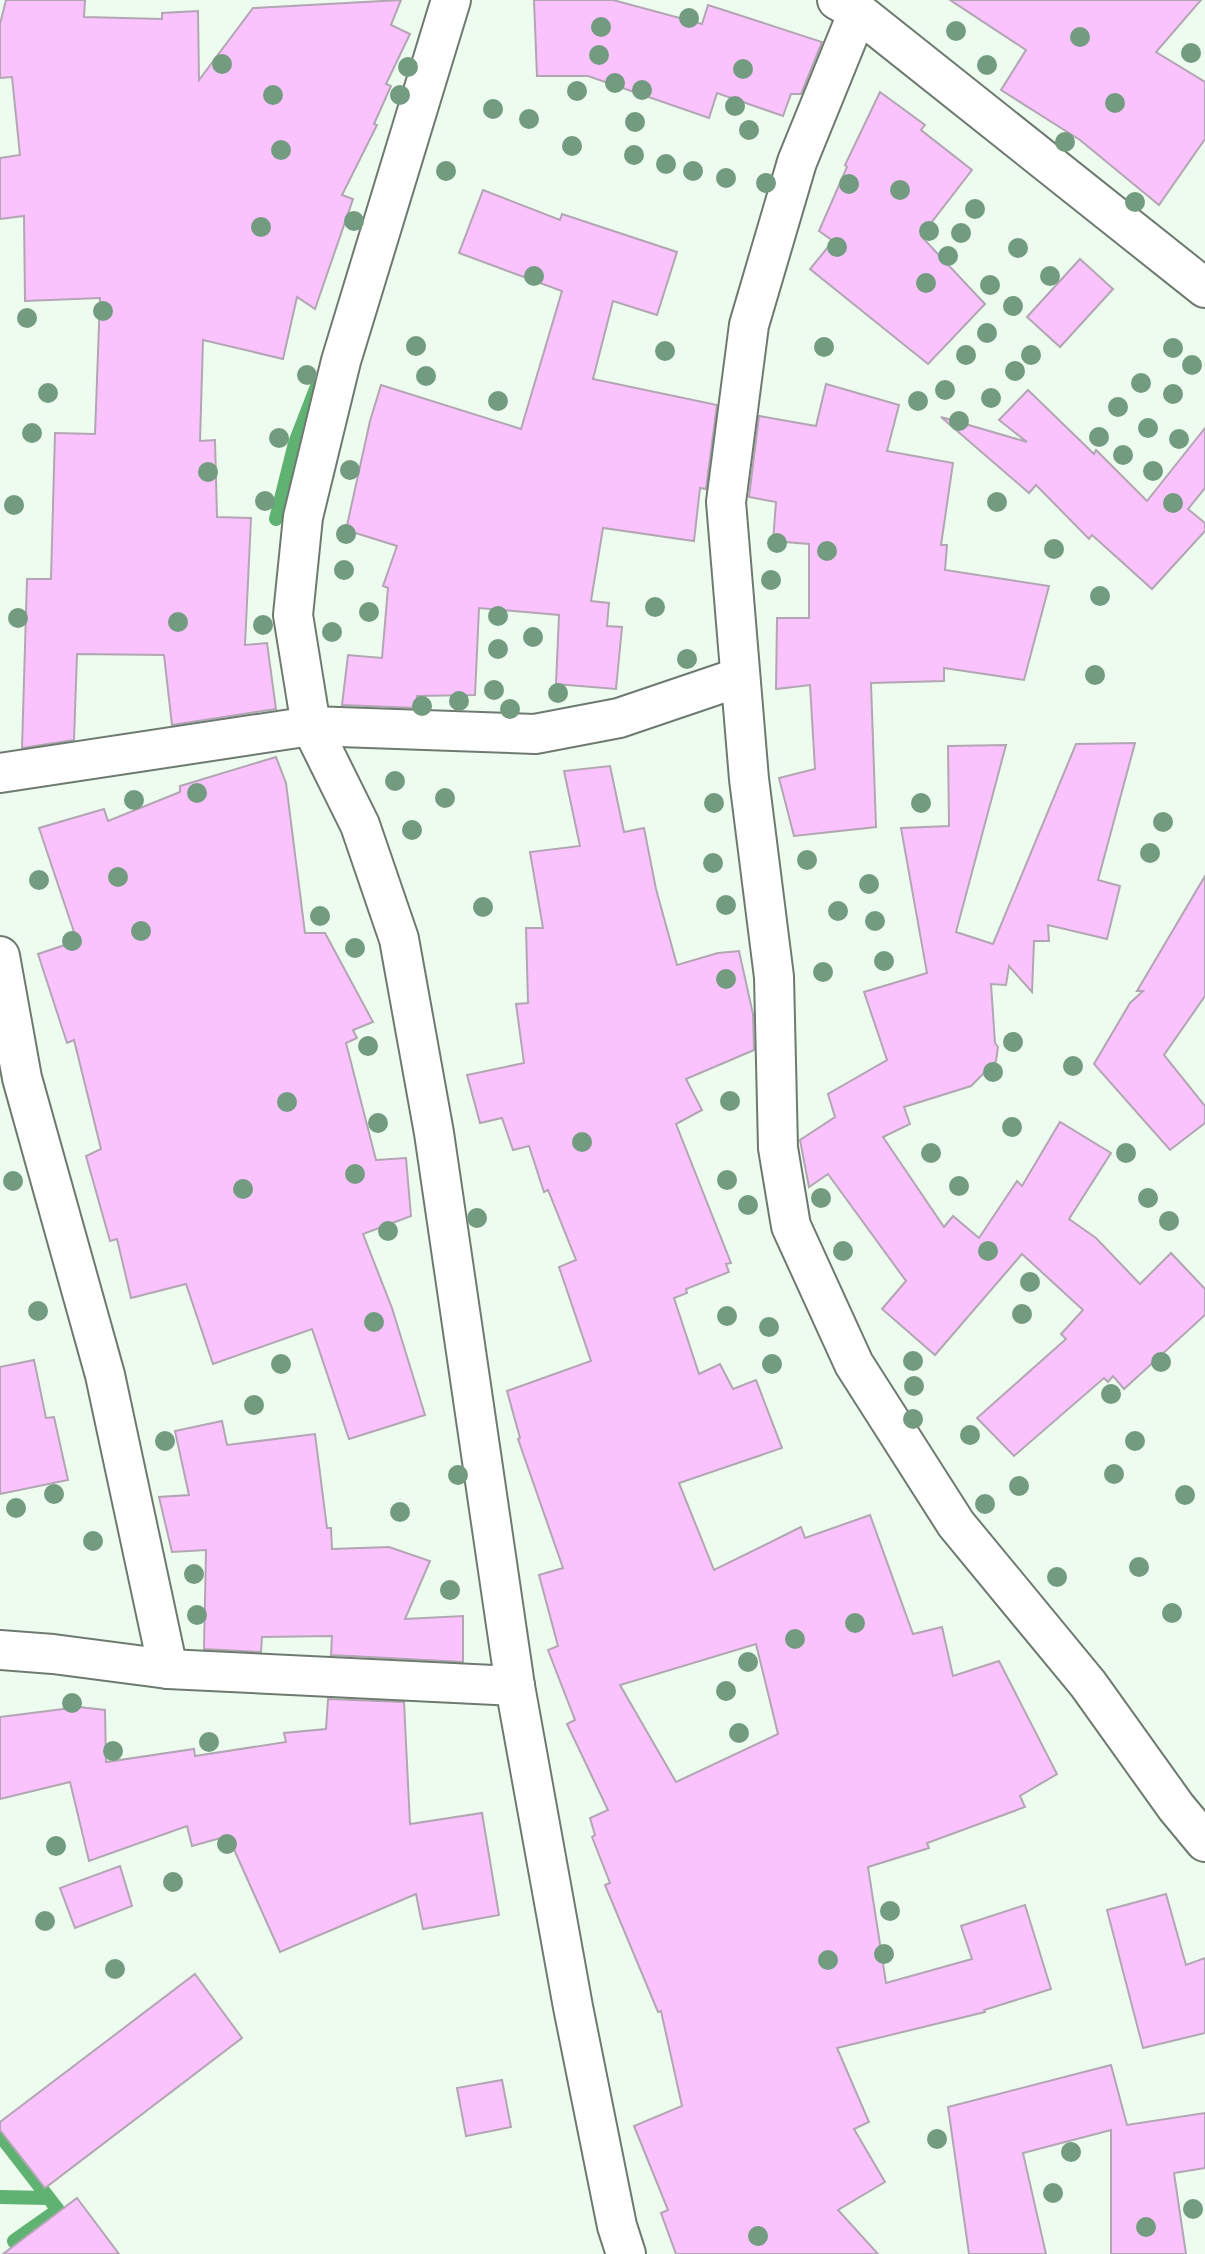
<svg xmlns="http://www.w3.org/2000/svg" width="1205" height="2254" font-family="Arial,sans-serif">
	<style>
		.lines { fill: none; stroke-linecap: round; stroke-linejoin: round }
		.stream { stroke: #5fb272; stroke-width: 14 }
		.building { fill: #fbc3fe; stroke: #b1a6b2; stroke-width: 2; fill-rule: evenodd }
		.minor-casing { stroke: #6e7a70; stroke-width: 42 }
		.minor { stroke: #fff; stroke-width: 38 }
		.tree { fill: #739b7f }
	</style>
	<rect width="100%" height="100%" fill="#eefcf0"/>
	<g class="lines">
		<!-- stream -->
		<g class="stream">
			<path d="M276,519l19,-76 24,-62"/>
			<path d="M0,2135l58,75 -44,31 9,13"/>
			<path d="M0,2197l48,1"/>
		</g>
	</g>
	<!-- building -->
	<g class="building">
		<path d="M6,0h79l-1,17 78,2v-6l36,-2 1,69 54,-72 148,-8 -10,25 19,9 -24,50 5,2 -17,38 3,1 -35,70 11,4 -38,110 -18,-12 -14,62 -80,-19 -3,101 15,-1 2,77 34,1 -6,127 22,-2 9,66 -104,16 -8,-70 -87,-1 -3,86 -52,8 5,-169h24l4,-146 40,1 5,-136 -75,3 -1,-85 -24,3v-61l20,-3 -8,-78 -12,1v-54z"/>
		<path d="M534,0h79l89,24 6,-19 114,37 -21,52h-10l-8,22 -66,-23 -8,25 -121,-42h-51z"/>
		<path d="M950,0h251l-45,52 49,30v57l-46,66 -79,-65 -79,-50 25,-40z"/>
		<path d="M880,92l45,33 -4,5 51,40 -51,66 64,68 -57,60 -118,-95 23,-28 -14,-10 28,-64 -2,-2z"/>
		<path d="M483,190l77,30 2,-6 115,38 -20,63 -44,-14 -20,78 124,26 -11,84 -6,-1 -6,53 -91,-13 -12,73 18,2 -2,23 15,1 -6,62 -60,-5 3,-69 -80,-7 -4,87 -58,1v12l-75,-3 6,-50 34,3 6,-70 -5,-2 14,-40 -51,-16 24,-109 11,-36 140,44 41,-138 -103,-38z"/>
		<path d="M1080,259l33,30 -53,58 -33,-30z"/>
		<path d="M826,384l73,21 -12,46 66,12 -12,82h6l-2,25 104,16 -25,94 -80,-12v13l-73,2 5,144 -82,9 -15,-58 36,-9 -5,-84 -34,4 1,-71h32v-74l-36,-3 3,-39 -27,-5 10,-81 57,10z"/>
		<path d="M1028,390l66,64 2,-4 51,51 58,-73v60l-17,21 17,14v8l-53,58 -60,-54 -3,4 -53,-54 -7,8 -88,-76 86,25 -28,-22z"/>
		<path d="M1135,743l-37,137 22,6 -13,53 -59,-14 1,16h-15l-2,51 -23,-26 -3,19 -15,-1 4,59 3,4 -2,14 -25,25 -67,21 6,17 -27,13 61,90 9,-11 26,22 38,-57 5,5 38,-64 51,31 -42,66 27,19 44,46 31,-31 34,36v26l-81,74 -11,-13 -5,6 -4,-4 -90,78 -37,-38 89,-79 -5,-5 22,-24 -61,-56 -87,101 -53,-46 24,-28 -78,-107 -19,13 -9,-47 35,-23 -7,-23 59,-34 -23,-68 63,-19 -26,-145 48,-2 -1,-80 58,-1 -50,187 37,12 83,-200z"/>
		<path d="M276,757l10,26 19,150h20l48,89 -20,8 4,8 -11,5 30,117 30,-2 5,58 -48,18 29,74 33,107 -76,24 -37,-110 -99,35 -27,-80 -55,14 -14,-59 -7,2 -24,-85 15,-7 -27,-109 -7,3 -29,-89 39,-13 -38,-113 65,-19 4,12 72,-29v-6z"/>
		<path d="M610,766l14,66 20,-4 12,61 21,76 41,-12 21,-2 14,63 1,36 -68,29 16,31 -26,14 55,139 -5,1 3,8 -43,17 1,4 -13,5 25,76 21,-10 13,25 23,-9 26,68 -103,35 35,87 87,-43 4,11 65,-23 43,119 29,-7 11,49 46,-15 58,113 -37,22 5,11 -98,36 2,5 -61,19 18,116 86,-24 -11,-33 64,-21 26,84 -67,21 1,2 -148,36 32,74 -15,7 31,53 -47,28 40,44h-202l-15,-41 7,-3 -34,-84 48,-20 -21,-95 -3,1 -53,-127 5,-2 -18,-46 3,-2 -5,-17 18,-8 -41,-86 8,-4 -27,-70 10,-4 -19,-71 24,-7 -45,-129 2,-1 -13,-47 84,-30 -32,-94 17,-7 -28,-70 -4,2 -15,-46 -16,4 -11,-32 -22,5 -13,-48 57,-12 -8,-59 12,-1 -2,-75h17l-13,-76 50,-6 -16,-75zM756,1644l22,90 -102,48 -56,-97z"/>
		<path d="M1205,876v120l-41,59 41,51v17l-35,27 -76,-86 36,-61 13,-12h-6z"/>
		<path d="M34,1360l12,58 8,-1 14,63 -68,14v-127z"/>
		<path d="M222,1421l5,24 88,-11 12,94h4l1,21 57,-2 41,14 -25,58 58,-3v46l-132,-7 1,-19 -70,1 -1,15 -57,-3 2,-99 -34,2 -13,-55 30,-2 -14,-64z"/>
		<path d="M328,1699l76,3 6,122 72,-11 17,102 -76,14 -7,-35 -136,58 -52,-116 -36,10 -5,-20 -98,35 -19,-79 -70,17v-82l79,-10 26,3 1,52 88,-13 1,7 91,-14 -2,-9 42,-4z"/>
		<path d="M120,1866l12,40 -57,22 -15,-40z"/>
		<path d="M1166,1894l20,71 19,-7v75l-62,15 -36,-138z"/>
		<path d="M195,1974l47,64 -197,150 -45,-58v-8z"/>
		<path d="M1111,2065l16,60 78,-12v55l-31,5 12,81h-75v-124l-88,23 23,101h-77l-21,-147z"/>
		<path d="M502,2080l9,47 -45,9 -9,-48z"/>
		<path d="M77,2198l42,56h-116z"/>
	</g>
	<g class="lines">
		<defs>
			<g id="minor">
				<path d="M451,0l-110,361 -38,156 -10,98 18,111 49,99 39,114 35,194 81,553 58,321 44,219 9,28"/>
				<path d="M837,0l21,12 347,276"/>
				<path d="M858,12l-61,150 -48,163 -23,177 23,277 25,198 4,171 13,78 63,138 102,160 132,160 88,123 29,35"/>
				<path d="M0,773l311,-47 224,8 84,-16 121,-41"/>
				<path d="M0,956l22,122 83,297 63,294"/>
				<path d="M0,1650l53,4 115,15 347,17"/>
			</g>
		</defs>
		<!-- minor casing -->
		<use href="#minor" class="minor-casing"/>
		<!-- minor -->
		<use href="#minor" class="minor"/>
	</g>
	<!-- trees -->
	<g class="tree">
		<circle cx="689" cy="18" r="10"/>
		<circle cx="601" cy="27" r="10"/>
		<circle cx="956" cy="31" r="10"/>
		<circle cx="1080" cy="37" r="10"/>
		<circle cx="1191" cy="53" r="10"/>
		<circle cx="599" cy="55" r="10"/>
		<circle cx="222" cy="64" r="10"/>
		<circle cx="987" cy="65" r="10"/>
		<circle cx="408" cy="67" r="10"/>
		<circle cx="743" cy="69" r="10"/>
		<circle cx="615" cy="83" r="10"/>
		<circle cx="642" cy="90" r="10"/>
		<circle cx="577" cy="91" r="10"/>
		<circle cx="273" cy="95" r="10"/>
		<circle cx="400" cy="95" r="10"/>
		<circle cx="1115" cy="103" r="10"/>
		<circle cx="735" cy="106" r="10"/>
		<circle cx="493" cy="109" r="10"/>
		<circle cx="529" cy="119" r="10"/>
		<circle cx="635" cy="122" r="10"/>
		<circle cx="749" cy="130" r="10"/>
		<circle cx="1065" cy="142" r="10"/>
		<circle cx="572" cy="146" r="10"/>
		<circle cx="281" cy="150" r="10"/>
		<circle cx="634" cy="155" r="10"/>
		<circle cx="666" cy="164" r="10"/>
		<circle cx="446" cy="171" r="10"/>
		<circle cx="693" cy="171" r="10"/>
		<circle cx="726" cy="178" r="10"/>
		<circle cx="766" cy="183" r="10"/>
		<circle cx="849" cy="184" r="10"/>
		<circle cx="900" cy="190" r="10"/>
		<circle cx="1135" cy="202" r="10"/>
		<circle cx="975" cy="209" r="10"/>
		<circle cx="354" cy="221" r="10"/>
		<circle cx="261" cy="227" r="10"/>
		<circle cx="929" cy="231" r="10"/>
		<circle cx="961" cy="233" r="10"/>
		<circle cx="837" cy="247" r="10"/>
		<circle cx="1018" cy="248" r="10"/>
		<circle cx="948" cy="256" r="10"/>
		<circle cx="534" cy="276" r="10"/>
		<circle cx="1050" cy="276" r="10"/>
		<circle cx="926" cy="283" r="10"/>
		<circle cx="990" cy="285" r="10"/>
		<circle cx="1013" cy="306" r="10"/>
		<circle cx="103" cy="311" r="10"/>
		<circle cx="27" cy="318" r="10"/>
		<circle cx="987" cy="333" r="10"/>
		<circle cx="416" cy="346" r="10"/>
		<circle cx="824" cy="347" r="10"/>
		<circle cx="1173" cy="348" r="10"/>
		<circle cx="665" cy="351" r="10"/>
		<circle cx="966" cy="355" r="10"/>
		<circle cx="1031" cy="355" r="10"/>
		<circle cx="1192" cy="365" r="10"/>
		<circle cx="1015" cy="371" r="10"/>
		<circle cx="307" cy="375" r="10"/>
		<circle cx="426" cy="376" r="10"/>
		<circle cx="1141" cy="383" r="10"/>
		<circle cx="945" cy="390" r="10"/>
		<circle cx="48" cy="393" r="10"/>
		<circle cx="1173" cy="394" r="10"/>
		<circle cx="991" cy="398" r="10"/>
		<circle cx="498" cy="401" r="10"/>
		<circle cx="918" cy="401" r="10"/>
		<circle cx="1118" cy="407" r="10"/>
		<circle cx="959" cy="421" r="10"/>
		<circle cx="1148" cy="428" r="10"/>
		<circle cx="32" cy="433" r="10"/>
		<circle cx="1099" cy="437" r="10"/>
		<circle cx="279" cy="438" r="10"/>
		<circle cx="1179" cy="439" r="10"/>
		<circle cx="1123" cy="455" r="10"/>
		<circle cx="350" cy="470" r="10"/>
		<circle cx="1153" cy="471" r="10"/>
		<circle cx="208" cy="472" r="10"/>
		<circle cx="265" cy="501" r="10"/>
		<circle cx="997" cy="502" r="10"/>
		<circle cx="1173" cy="503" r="10"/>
		<circle cx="14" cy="505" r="10"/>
		<circle cx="346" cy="534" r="10"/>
		<circle cx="777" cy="543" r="10"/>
		<circle cx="1054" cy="549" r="10"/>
		<circle cx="827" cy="551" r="10"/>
		<circle cx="344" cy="570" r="10"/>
		<circle cx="771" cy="580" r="10"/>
		<circle cx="1100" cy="596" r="10"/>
		<circle cx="655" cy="607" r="10"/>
		<circle cx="369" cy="612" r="10"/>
		<circle cx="498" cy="616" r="10"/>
		<circle cx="18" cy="618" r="10"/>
		<circle cx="178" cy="622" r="10"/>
		<circle cx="263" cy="625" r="10"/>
		<circle cx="332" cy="632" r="10"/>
		<circle cx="533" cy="637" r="10"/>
		<circle cx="498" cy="649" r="10"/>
		<circle cx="687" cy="659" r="10"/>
		<circle cx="1095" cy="675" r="10"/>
		<circle cx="494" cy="690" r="10"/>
		<circle cx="558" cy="693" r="10"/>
		<circle cx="459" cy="701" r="10"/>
		<circle cx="422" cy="706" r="10"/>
		<circle cx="510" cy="709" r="10"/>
		<circle cx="395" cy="781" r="10"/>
		<circle cx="197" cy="793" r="10"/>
		<circle cx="445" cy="798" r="10"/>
		<circle cx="134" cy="800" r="10"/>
		<circle cx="714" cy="803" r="10"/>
		<circle cx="921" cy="803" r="10"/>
		<circle cx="1163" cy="822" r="10"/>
		<circle cx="412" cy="830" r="10"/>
		<circle cx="1150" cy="853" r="10"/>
		<circle cx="807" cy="860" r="10"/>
		<circle cx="713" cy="863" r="10"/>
		<circle cx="118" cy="877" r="10"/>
		<circle cx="39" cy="880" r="10"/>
		<circle cx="869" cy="884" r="10"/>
		<circle cx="726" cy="905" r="10"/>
		<circle cx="483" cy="907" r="10"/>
		<circle cx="838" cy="911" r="10"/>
		<circle cx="320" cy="916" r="10"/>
		<circle cx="875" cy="921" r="10"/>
		<circle cx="141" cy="931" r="10"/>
		<circle cx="72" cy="941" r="10"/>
		<circle cx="355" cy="948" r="10"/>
		<circle cx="884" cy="961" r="10"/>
		<circle cx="823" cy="972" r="10"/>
		<circle cx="726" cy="979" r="10"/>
		<circle cx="1013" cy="1042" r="10"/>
		<circle cx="368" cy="1046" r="10"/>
		<circle cx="1073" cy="1066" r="10"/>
		<circle cx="993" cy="1072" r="10"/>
		<circle cx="730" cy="1101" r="10"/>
		<circle cx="287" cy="1102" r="10"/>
		<circle cx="378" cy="1123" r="10"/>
		<circle cx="1012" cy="1127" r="10"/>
		<circle cx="582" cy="1142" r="10"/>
		<circle cx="931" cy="1153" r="10"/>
		<circle cx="1126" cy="1153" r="10"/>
		<circle cx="355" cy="1174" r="10"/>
		<circle cx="727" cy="1180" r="10"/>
		<circle cx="13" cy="1181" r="10"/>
		<circle cx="959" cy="1186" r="10"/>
		<circle cx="243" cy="1189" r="10"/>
		<circle cx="821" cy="1198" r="10"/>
		<circle cx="1148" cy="1198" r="10"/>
		<circle cx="748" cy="1205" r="10"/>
		<circle cx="477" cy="1218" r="10"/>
		<circle cx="1169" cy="1221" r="10"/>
		<circle cx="388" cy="1231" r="10"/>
		<circle cx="843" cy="1251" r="10"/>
		<circle cx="988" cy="1251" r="10"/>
		<circle cx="1030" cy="1282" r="10"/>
		<circle cx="38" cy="1311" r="10"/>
		<circle cx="1022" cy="1314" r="10"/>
		<circle cx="727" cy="1316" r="10"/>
		<circle cx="374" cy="1322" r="10"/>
		<circle cx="769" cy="1327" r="10"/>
		<circle cx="913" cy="1361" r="10"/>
		<circle cx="1161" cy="1362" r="10"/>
		<circle cx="281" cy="1364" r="10"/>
		<circle cx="772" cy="1364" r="10"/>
		<circle cx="914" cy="1386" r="10"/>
		<circle cx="1111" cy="1394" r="10"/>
		<circle cx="254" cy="1405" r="10"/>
		<circle cx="913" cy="1419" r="10"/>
		<circle cx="970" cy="1435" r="10"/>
		<circle cx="165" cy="1441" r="10"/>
		<circle cx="1135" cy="1441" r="10"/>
		<circle cx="1114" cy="1474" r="10"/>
		<circle cx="458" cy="1475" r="10"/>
		<circle cx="1019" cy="1486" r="10"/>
		<circle cx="54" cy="1494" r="10"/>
		<circle cx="1185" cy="1495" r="10"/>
		<circle cx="985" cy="1504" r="10"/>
		<circle cx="16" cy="1508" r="10"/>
		<circle cx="400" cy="1512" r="10"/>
		<circle cx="93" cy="1541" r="10"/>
		<circle cx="1139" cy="1567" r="10"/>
		<circle cx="194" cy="1574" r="10"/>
		<circle cx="1057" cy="1577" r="10"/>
		<circle cx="450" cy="1590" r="10"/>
		<circle cx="1172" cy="1613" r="10"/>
		<circle cx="197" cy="1615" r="10"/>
		<circle cx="855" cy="1623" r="10"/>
		<circle cx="795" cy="1639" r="10"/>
		<circle cx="748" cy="1662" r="10"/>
		<circle cx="726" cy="1691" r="10"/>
		<circle cx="72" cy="1703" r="10"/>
		<circle cx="739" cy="1733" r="10"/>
		<circle cx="209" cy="1742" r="10"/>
		<circle cx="113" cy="1751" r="10"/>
		<circle cx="227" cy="1844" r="10"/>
		<circle cx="56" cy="1846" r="10"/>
		<circle cx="173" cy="1882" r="10"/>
		<circle cx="890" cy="1911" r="10"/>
		<circle cx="45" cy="1921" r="10"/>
		<circle cx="884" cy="1954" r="10"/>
		<circle cx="828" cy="1960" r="10"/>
		<circle cx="115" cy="1969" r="10"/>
		<circle cx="937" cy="2139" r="10"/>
		<circle cx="1071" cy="2152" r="10"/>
		<circle cx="1053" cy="2193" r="10"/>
		<circle cx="1193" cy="2209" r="10"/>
		<circle cx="1146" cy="2227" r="10"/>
		<circle cx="758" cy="2236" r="10"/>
	</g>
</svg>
